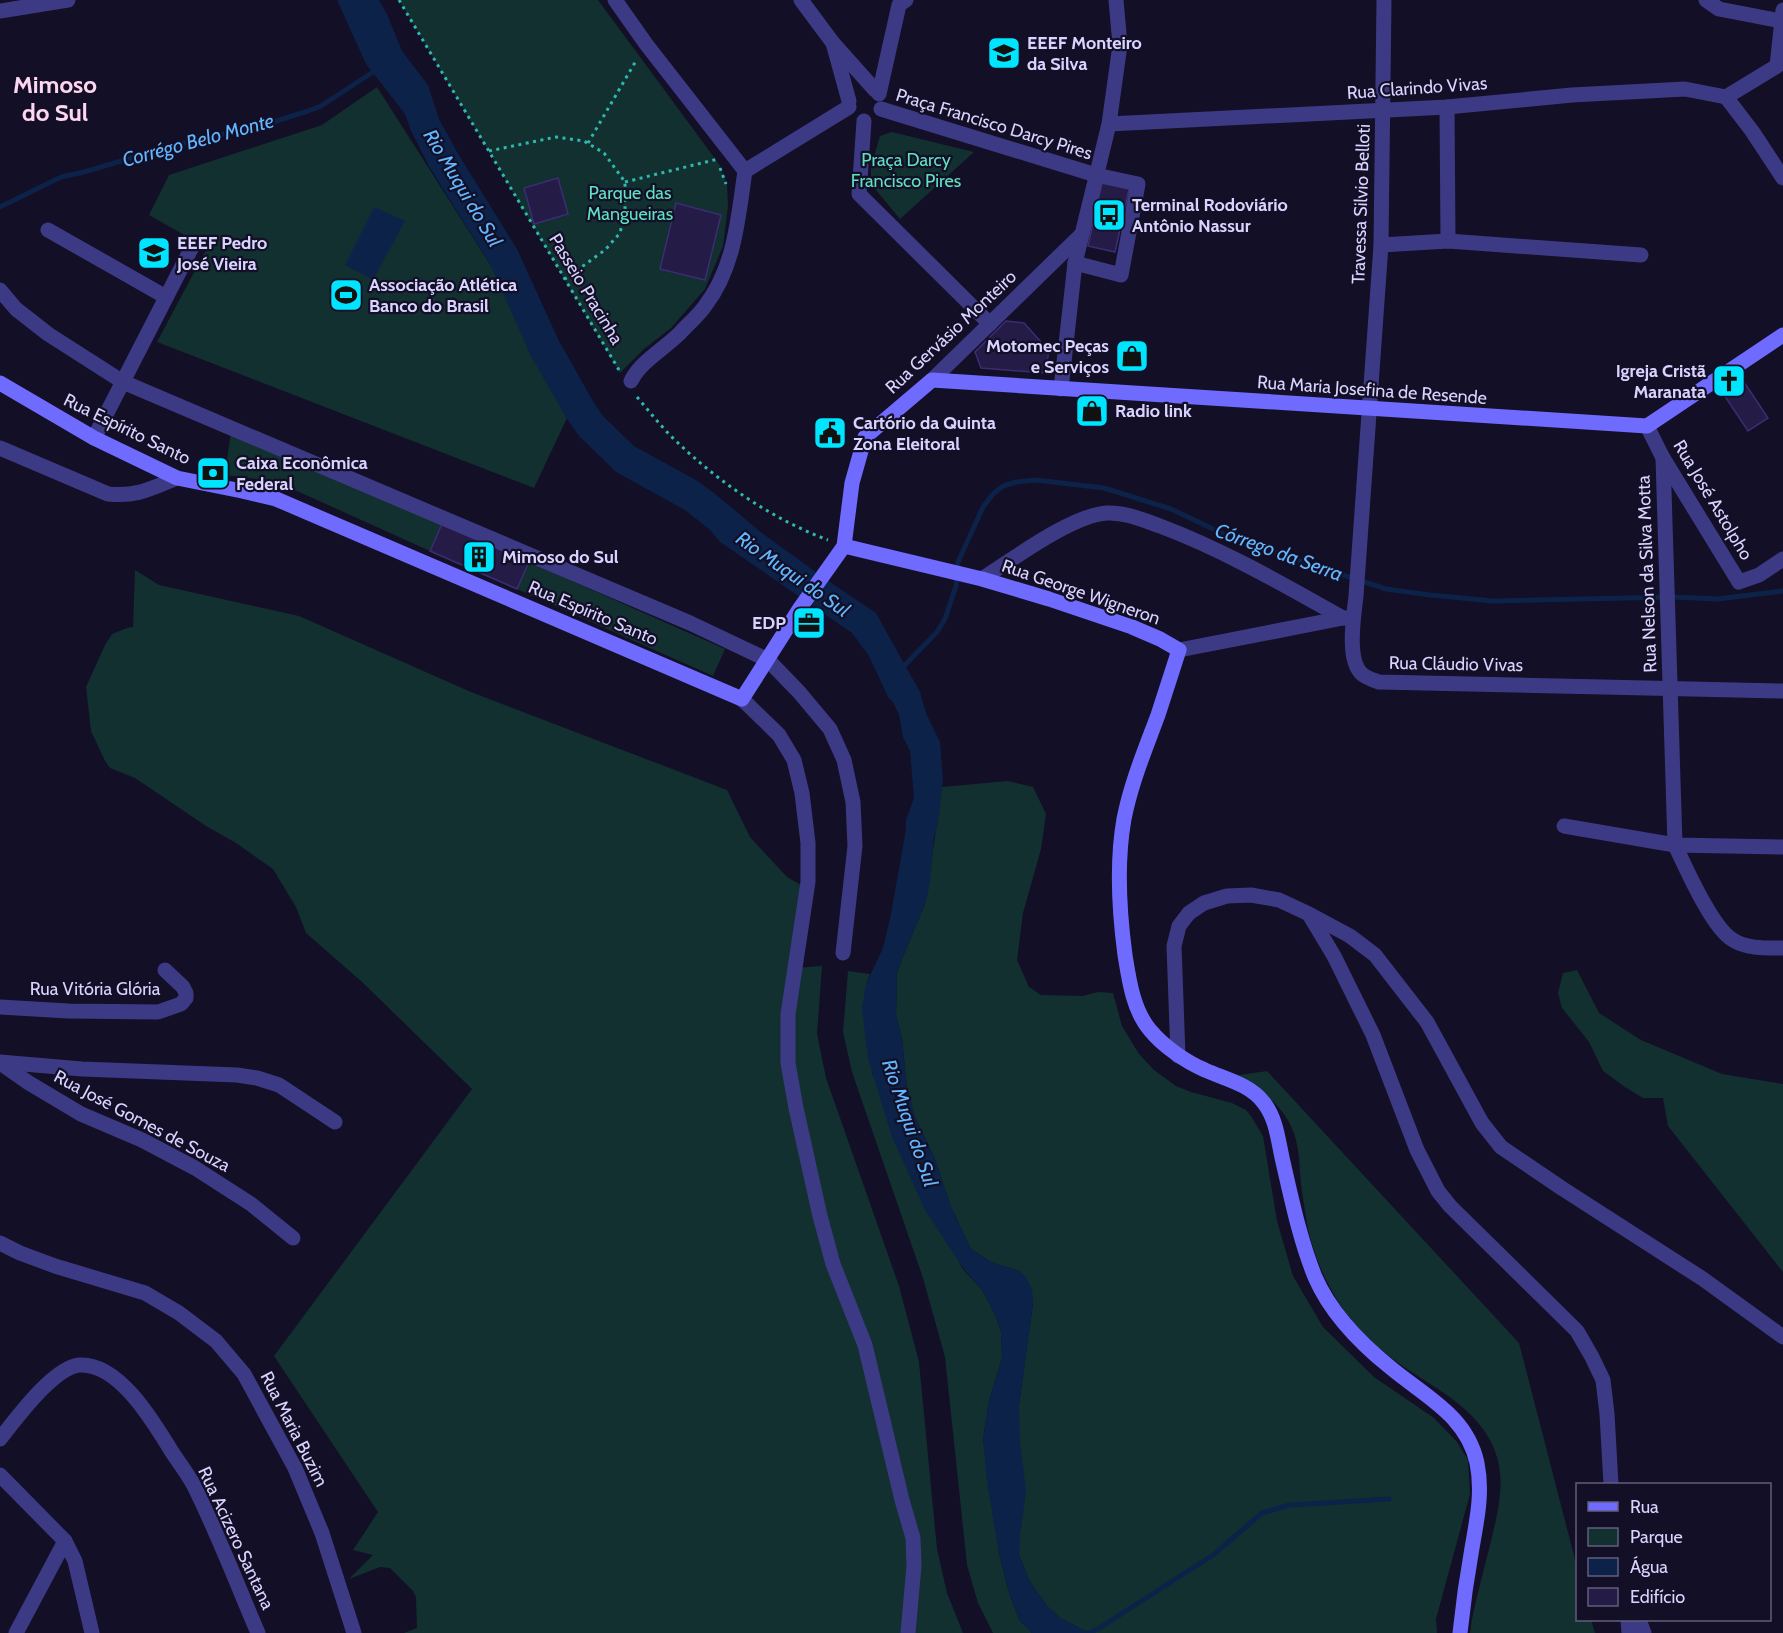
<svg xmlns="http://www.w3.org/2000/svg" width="1783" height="1633" font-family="Cabin,sans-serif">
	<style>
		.green { fill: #12302f }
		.water { fill: #0c2248 }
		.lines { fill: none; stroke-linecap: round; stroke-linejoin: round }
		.stream { stroke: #0c2248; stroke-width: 5 }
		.building { fill: #241b47; stroke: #3b2d73; stroke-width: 1.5 }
		.path { stroke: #2fb8b0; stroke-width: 3; stroke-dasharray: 3 4.5; stroke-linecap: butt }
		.street { stroke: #3d3a85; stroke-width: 15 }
		.secondary { stroke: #6f6bff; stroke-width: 15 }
		.labels { text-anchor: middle; stroke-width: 4.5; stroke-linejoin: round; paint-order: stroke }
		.poi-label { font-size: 18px; font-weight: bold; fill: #d9d4ff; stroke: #130f26; text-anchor: start }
		.street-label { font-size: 18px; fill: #d9d4ff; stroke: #130f26 }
		.park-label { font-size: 18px; fill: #5fe0c0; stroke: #130f26 }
		.water-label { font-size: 20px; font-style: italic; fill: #62b6ff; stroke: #130f26 }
		.district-label { font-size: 24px; font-weight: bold; fill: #ffd6f0; stroke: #130f26 }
	</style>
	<rect width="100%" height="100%" fill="#130f26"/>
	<!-- green -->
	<g class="green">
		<path d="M399,0h199l121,164 8,20 1,22 -5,40 -18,43 -34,39 -27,21 -24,24z"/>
		<path d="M377,87l199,312 -42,89 -377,-146 50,-94 -58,-33 20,-40 153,-50z"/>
		<path d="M892,132l82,20 -74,67 -29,-35v-17l9,-31z"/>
		<path d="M231,431l211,93 -12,27 -144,-65 -21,-6 -40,-5z"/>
		<path d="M529,562l196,87 -12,27 -196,-87z"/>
		<path d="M135,570l24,15 140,31 172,76 256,98 23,47 37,40 23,13 -16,78 28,-2 -5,68 9,44 73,208 20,76 18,187 10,44 16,40h-559l13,-5 -1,-31 -3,-6 -23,-23 -10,-1 -31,12 24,-24 -20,-5 25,-38 -104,-156 198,-267 -110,-107 -56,-49 -10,-26 -23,-38 -37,-26 -30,-17 -71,-48 -25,-10 -5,-7 -14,-30 -5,-44 19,-42 7,-11 15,-6 6,-1z"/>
		<path d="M1008,781l25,6 13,27 -5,35 -18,64 -6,47 12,27 12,8 42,1 15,-4 15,1 9,33 17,28 15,16 22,16 15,6 41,11 14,7 5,6 12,20 14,85 16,55 30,51 51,50 60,41 23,24 11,18 2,34 -34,125 1,14h-348l-29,-15 -13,-12 -17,-24 -11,-27v-150l14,-102 -14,-32 -28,-9 -20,-13 -20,-42 -16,-48 -20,-42 -8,-29 -5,-49 -6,-24 1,-42 5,-14 24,-58 16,-114z"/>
		<path d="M1577,970l22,43 42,27 81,34 61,10v188l-115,-146 -5,-28h-20l-18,-11 -22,-16 -14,-29 -27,-34 -4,-15 5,-20z"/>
		<path d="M848,971l22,3 -4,10 6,89 90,195 20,22 12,22 7,19 1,27 -13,43 -6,38 16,114 10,40 11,28 12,12h-39l-15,-30 -11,-38 -22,-208 -22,-79 -71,-206 -9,-40z"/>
		<path d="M1267,1071l252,272 58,224 1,53h13l4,13h-125l2,-14c5,-23 11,-47 17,-70 8,-34 18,-65 6,-98 -15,-40 -55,-60 -88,-82 -25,-17 -50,-38 -66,-63 -17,-26 -30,-57 -35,-88 -2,-15 -5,-30 -6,-45 -1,-22 -3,-42 -17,-60 -12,-18 -32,-27 -50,-37z"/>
	</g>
	<!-- water -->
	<g class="water">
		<path d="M337,0h42l8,14 15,37 26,34 11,34 18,33 60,97 42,92 35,62 9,13 31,30 62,34 18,13 48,40 62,45 52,35 44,79 6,21 14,29 3,38 -5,42 -4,16 -4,44 -4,19 -24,58 -5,14 -1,42 6,24 5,49 8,29 20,42 16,48 20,42 20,13 28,9 7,6 6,12 1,14 -14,102 1,36 6,50 -6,45 -1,19 11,27 17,24 13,12 29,15h-57l-12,-12 -11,-28 -10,-40 -12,-71 -4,-43 6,-38 13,-43 -1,-27 -7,-19 -12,-22 -19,-22 -38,-58 -33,-73 -24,-79 -6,-50 4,-24 17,-36 8,-34 15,-85v-9l8,-22 -4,-47 -7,-14 -4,-22 -6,-13 -5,-5 -19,-41 -17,-23 -132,-91 -10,-12 -25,-20 -69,-38 -37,-36 -12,-17 -36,-63 -41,-92 -60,-96 -19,-37 -6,-17 -39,-50z"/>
		<path d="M374,207l31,14 -32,59 -28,-15z"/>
	</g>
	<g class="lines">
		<!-- stream -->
		<g class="stream">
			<path d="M0,207l61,-30 23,-5 91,-27 92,-21 41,-13 13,-5 55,-36"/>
			<path d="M901,669l36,-37 8,-13 11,-33 2,-24 25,-55 10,-13 10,-8 13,-4 20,-2 68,8 67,21 57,27 60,21 98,32 44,6 63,6 180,-4 44,2 66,-8"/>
			<path d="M1089,1633l12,-6 112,-72 49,-42 28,-8 99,-6"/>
		</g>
	</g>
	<!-- building -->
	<g class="building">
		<path d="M558,178l10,36 -34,10 -10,-36z"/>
		<path d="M1103,179l27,6 -15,67 -27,-6z"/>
		<path d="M676,203l45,12 -16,65 -45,-11z"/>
		<path d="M1006,321l18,2 25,28 -4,22 -64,-5 -6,-16z"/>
		<path d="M1740,376l28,42 -20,13 -28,-42z"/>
		<path d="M442,524l87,38 -12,27 -87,-38z"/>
	</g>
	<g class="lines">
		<!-- path -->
		<g class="path">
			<path d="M399,0l220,370"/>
			<path d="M588,143l49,-84"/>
			<path d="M489,151l67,-14 28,4 20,12 21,29v30l-5,21 -15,17 -40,29"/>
			<path d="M720,168l6,16"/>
			<path d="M625,182l93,-23"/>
			<path d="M637,397c13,15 25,31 40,45 43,41 95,77 151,98"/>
		</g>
		<!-- street -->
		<g class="street">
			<path d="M615,0l31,44 99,127 104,-64"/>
			<path d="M801,0l32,43"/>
			<path d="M1384,0l-3,245 -25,351c-2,19 -10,64 6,78 4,4 12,6 17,8l404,9"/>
			<path d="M1706,0l13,9 62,12"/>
			<path d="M0,11l68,-11"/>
			<path d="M879,94l20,-89 7,-5"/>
			<path d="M1726,97l51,-31 6,-56"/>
			<path d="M1726,97l26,34 31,47"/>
			<path d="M849,101l-16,-58 42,47"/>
			<path d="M1447,107l1,134"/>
			<path d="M881,109l215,66 42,9 -17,91 -46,-12"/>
			<path d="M864,121l-5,73 131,130"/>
			<path d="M1109,124l338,-17 125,-12 113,-6 41,8"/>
			<path d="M48,230l118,67"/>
			<path d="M1381,245l67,-4 193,14"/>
			<path d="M0,290l16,19 32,25 75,48 567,241 78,37 31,32 31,37 14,31 9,42 2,44 -12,107"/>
			<path d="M932,380l150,-146"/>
			<path d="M631,381c10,-20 33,-32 49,-48 8,-9 18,-17 25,-27 30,-39 33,-88 40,-135"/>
			<path d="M1061,389l14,-126 34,-139 11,-79 -4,-45"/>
			<path d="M1647,426l16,32 76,124 20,-7 24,-16"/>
			<path d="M94,438l99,-193"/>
			<path d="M0,448l108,46c29,3 42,-5 69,-16"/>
			<path d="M1663,458l12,387c11,23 37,83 58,95 14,9 33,8 50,8"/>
			<path d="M982,579c31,-20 90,-64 125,-66 18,-1 36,7 53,13 64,24 124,59 183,92h10"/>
			<path d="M1179,650l164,-32"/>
			<path d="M742,699l37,36 15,25 8,33 6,50v39l-20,132v49l8,45 24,108 13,48 32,81 37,155 11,38 1,28 -6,67"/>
			<path d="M1564,826l111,19 108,2"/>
			<path d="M1310,916l24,40 39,79 44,115 21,41 12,15 127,125 15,26 11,23 4,34 4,70"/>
			<path d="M0,1007l68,4 90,1 23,-8 5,-6v-5l-3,-6 -18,-17"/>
			<path d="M1178,1056l-4,-110 5,-20 10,-13 15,-10 23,-7 24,-1 28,5 30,14 41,22 25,19 52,67 55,101 19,24 62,42 140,90 80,58"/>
			<path d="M0,1062l82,7 155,6 20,3 22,7 56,37"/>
			<path d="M0,1063l29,20 52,31 61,26 53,28 56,36 42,34"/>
			<path d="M0,1243l20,10 35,13 90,27 34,20 37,28 28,33 51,94 27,65 32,100"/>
			<path d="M0,1439c16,-20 53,-71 79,-74 40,-3 75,58 93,87 7,11 16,22 22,34 24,48 43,98 64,147"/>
			<path d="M0,1475l65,66 10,20 17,72"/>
			<path d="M1628,1620l1,13"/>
			<path d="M1639,1620l5,13"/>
			<path d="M16,1633l49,-92"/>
		</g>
		<!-- secondary -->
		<g class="secondary">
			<path d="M0,383l94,55 83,40 65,13 34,8 466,200 58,-91 44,-62 8,-63 13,-46 67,-57 715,46 136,-91"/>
			<path d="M844,546l138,33 67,20 83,28 28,12 19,11c-7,22 -14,44 -21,65 -13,35 -27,68 -34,104 -8,45 -5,91 1,136 4,25 8,55 25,75 13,16 36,32 55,40 20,9 45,14 59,33 13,17 14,38 19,59 9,39 17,78 32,115 16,37 46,67 76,91 35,29 76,48 86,95 6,29 0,56 -5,85 -5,28 -9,56 -12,85"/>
		</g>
	</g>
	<!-- icons -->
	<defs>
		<symbol id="school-square" viewBox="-11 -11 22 22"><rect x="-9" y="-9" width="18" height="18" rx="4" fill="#00e5ff" stroke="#130f26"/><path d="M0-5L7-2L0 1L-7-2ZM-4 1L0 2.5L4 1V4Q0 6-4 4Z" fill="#111"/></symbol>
		<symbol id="bus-square" viewBox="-11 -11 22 22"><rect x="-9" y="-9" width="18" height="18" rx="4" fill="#00e5ff" stroke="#130f26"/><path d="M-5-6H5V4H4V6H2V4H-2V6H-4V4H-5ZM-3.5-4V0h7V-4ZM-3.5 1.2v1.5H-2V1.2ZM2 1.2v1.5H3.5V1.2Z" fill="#111"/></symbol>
		<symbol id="stadium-square" viewBox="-11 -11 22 22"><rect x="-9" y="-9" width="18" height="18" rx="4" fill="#00e5ff" stroke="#130f26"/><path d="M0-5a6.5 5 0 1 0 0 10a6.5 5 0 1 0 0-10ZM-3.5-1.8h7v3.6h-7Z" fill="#111"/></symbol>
		<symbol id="shop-square" viewBox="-11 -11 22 22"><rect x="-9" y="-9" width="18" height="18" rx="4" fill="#00e5ff" stroke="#130f26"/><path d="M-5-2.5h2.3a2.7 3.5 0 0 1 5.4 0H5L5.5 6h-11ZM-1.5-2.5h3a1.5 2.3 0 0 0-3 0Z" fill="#111"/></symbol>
		<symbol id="church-square" viewBox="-11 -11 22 22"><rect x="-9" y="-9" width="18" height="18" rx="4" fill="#00e5ff" stroke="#130f26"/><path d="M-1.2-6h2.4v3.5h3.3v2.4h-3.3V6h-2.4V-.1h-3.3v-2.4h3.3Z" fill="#111"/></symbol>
		<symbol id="civic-square" viewBox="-11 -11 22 22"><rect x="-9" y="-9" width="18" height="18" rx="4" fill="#00e5ff" stroke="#130f26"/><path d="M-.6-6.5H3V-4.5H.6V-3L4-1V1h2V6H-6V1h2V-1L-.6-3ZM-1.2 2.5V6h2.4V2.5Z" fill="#111"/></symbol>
		<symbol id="bank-square" viewBox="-11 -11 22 22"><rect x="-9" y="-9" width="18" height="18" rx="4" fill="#00e5ff" stroke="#130f26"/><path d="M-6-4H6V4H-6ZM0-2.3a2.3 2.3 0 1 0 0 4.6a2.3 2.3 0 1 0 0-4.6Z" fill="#111"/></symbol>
		<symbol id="building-square" viewBox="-11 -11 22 22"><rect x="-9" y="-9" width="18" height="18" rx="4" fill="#00e5ff" stroke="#130f26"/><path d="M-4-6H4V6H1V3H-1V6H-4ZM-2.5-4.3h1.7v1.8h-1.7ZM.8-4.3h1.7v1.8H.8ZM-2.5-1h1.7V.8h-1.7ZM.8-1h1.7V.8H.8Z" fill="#111"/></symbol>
		<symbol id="office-square" viewBox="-11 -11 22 22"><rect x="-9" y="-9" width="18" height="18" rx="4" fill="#00e5ff" stroke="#130f26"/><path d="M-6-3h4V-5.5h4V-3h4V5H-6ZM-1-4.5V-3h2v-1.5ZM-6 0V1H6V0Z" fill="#111"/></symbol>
	</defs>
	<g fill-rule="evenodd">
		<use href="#school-square" x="985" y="34" width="38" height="38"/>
		<use href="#bus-square" x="1090" y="196" width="38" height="38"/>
		<use href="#school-square" x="135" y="234" width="38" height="38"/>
		<use href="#stadium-square" x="327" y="276" width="38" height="38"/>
		<use href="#shop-square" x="1113" y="337" width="38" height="38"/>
		<use href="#church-square" x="1710" y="362" width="38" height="38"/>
		<use href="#shop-square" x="1073" y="392" width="38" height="38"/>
		<use href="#civic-square" x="811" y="414" width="38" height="38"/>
		<use href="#bank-square" x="194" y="454" width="38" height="38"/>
		<use href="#building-square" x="460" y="538" width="38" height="38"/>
		<use href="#office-square" x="790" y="604" width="38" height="38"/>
	</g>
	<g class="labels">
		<!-- poi labels -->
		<g class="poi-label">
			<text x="1027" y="49">EEEF Monteiro<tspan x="1027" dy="21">da Silva</tspan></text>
			<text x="1132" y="211">Terminal Rodoviário<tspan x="1132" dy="21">Antônio Nassur</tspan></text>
			<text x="177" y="249">EEEF Pedro<tspan x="177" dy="21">José Vieira</tspan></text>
			<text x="369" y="291">Associação Atlética<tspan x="369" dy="21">Banco do Brasil</tspan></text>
			<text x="1109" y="352" text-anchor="end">Motomec Peças<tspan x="1109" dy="21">e Serviços</tspan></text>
			<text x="1706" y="377" text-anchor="end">Igreja Cristã<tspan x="1706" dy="21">Maranata</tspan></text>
			<text x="1115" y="417">Radio link</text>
			<text x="853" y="429">Cartório da Quinta<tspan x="853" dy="21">Zona Eleitoral</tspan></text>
			<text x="236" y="469">Caixa Econômica<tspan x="236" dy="21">Federal</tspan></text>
			<text x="502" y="563">Mimoso do Sul</text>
			<text x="786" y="629" text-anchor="end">EDP</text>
		</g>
		<!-- street labels -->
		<g class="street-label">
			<text transform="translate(1417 88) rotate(-4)" y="6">Rua Clarindo Vivas</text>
			<text transform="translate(994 124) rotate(17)" y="6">Praça Francisco Darcy Pires</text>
			<text transform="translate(1361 204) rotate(-88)" y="6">Travessa Silvio Belloti</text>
			<text transform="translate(586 289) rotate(59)" y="6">Passeio Pracinha</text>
			<text transform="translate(951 332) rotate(-43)" y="6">Rua Gervásio Monteiro</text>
			<text transform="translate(1372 390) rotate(4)" y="6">Rua Maria Josefina de Resende</text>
			<text transform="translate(127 429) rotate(26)" y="6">Rua Espírito Santo</text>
			<text transform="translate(1713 500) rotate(59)" y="6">Rua José Astolpho</text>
			<text transform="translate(1647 574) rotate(-92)" y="6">Rua Nelson da Silva Motta</text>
			<text transform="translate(1081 592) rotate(19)" y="6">Rua George Wigneron</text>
			<text transform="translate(593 613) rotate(23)" y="6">Rua Espírito Santo</text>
			<text transform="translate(1456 664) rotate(1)" y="6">Rua Cláudio Vivas</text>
			<text x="95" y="995">Rua Vitória Glória</text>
			<text transform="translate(142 1121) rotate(28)" y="6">Rua José Gomes de Souza</text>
			<text transform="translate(294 1429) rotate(63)" y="6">Rua Maria Buzim</text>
			<text transform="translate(236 1538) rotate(65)" y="6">Rua Acizero Santana</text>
		</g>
		<!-- park labels -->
		<g class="park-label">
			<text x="906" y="166">Praça Darcy<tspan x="906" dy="21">Francisco Pires</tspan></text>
			<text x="630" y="199">Parque das<tspan x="630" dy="21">Mangueiras</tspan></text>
		</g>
		<!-- water labels -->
		<g class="water-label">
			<text transform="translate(198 140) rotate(-15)" y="7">Corrégo Belo Monte</text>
			<text transform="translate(463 188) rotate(59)" y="7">Rio Muqui do Sul</text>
			<text transform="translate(1279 552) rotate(20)" y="7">Córrego da Serra</text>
			<text transform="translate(793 574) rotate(35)" y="7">Rio Muqui do Sul</text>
			<text transform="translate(910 1123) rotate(71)" y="7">Rio Muqui do Sul</text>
		</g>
		<!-- district labels -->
		<g class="district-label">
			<text x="55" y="93">Mimoso<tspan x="55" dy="28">do Sul</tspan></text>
		</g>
	</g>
	<!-- legend -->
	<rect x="1576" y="1483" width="195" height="138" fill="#130f26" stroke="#625e7d" stroke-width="1.5"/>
	<rect x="1588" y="1502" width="30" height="9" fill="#6f6bff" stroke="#625e7d" stroke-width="1.5"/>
	<text x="1630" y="1513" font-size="18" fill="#d9d4ff">Rua</text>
	<rect x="1588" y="1528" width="30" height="18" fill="#12302f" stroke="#625e7d" stroke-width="1.5"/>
	<text x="1630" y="1543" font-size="18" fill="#d9d4ff">Parque</text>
	<rect x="1588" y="1558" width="30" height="18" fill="#0c2248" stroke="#625e7d" stroke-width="1.5"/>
	<text x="1630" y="1573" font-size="18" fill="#d9d4ff">Água</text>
	<rect x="1588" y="1588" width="30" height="18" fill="#241b47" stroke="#625e7d" stroke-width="1.5"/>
	<text x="1630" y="1603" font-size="18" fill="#d9d4ff">Edifício</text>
</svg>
